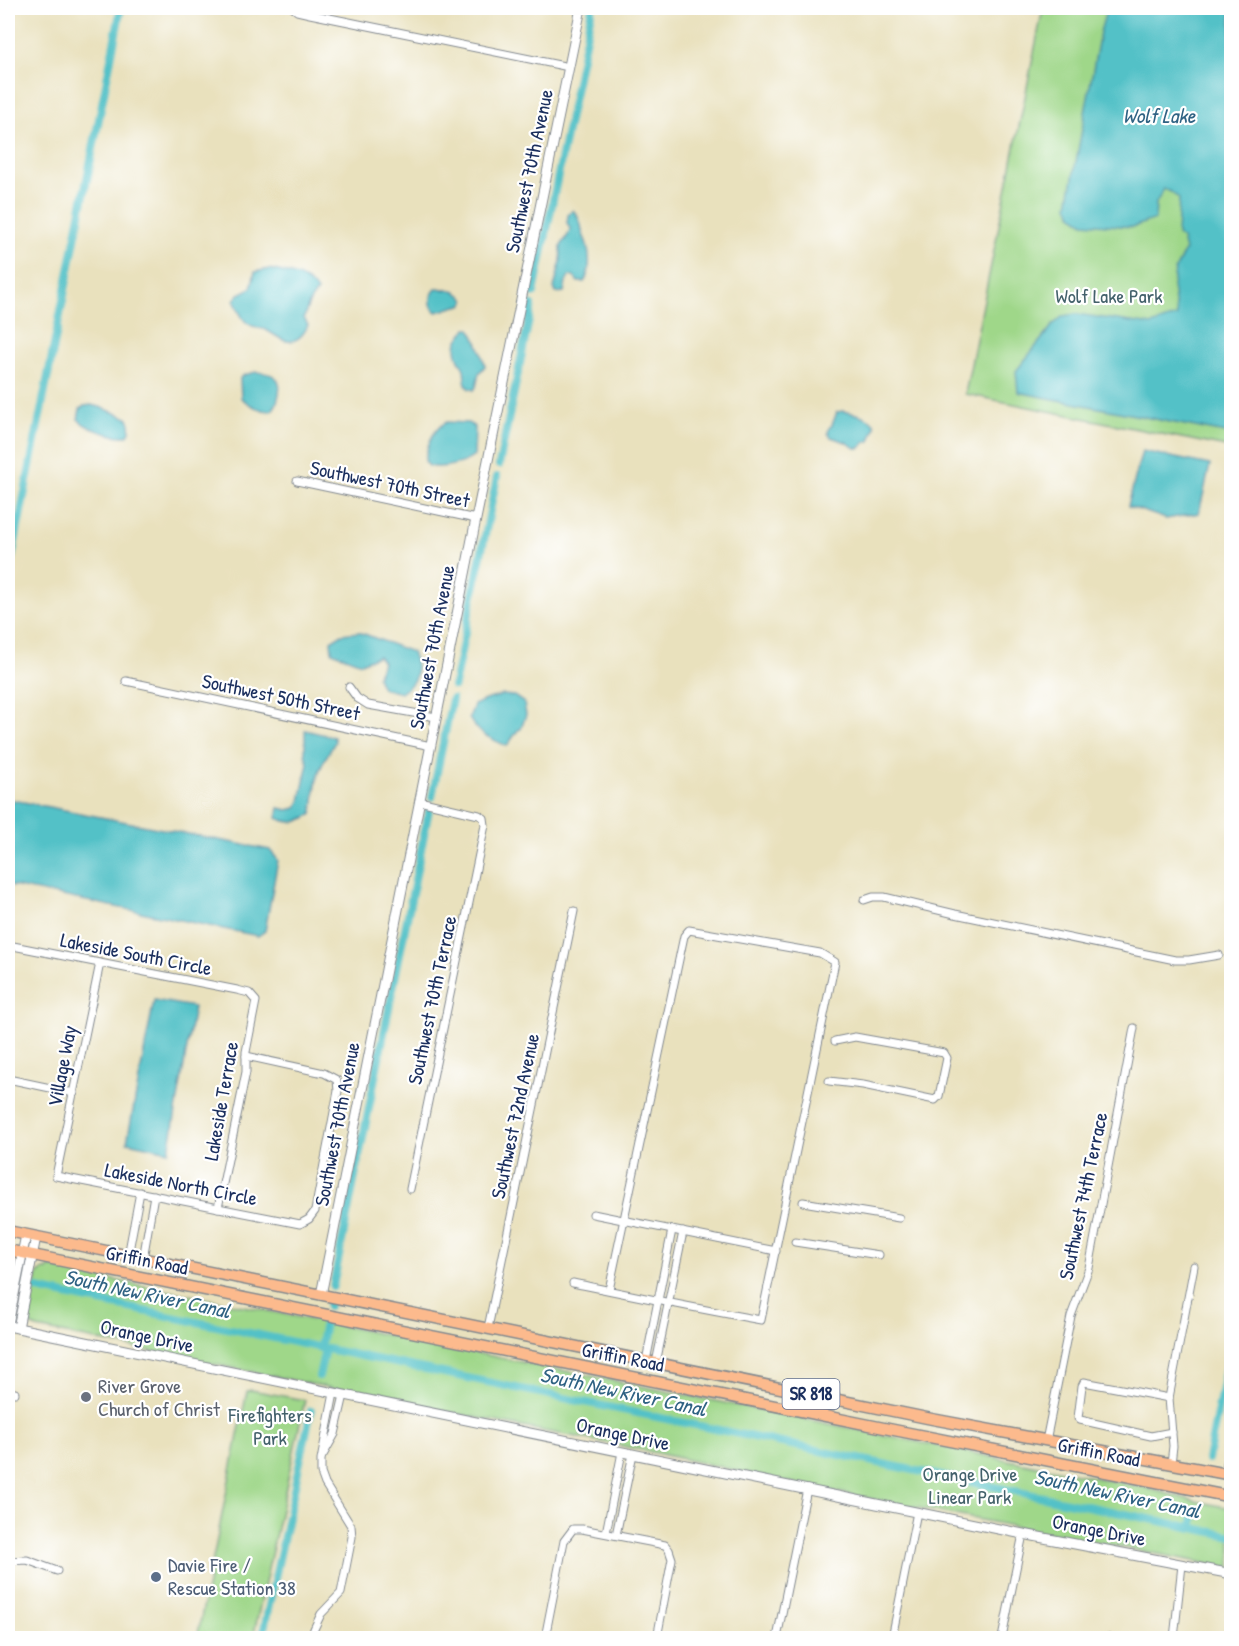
<svg xmlns="http://www.w3.org/2000/svg" width="1239" height="1646" font-family="'Patrick Hand',sans-serif">
	<style>
		.green { fill: #9fd789; stroke: #5d8374; stroke-width: 1.5 }
		.water { fill: #53c1c7; stroke: #377892; stroke-width: 1.5 }
		.lines { fill: none; stroke-linecap: round; stroke-linejoin: round }
		.canal { stroke: #53c1c7; stroke-width: 8 }
		.minor-casing { stroke: #82888e; stroke-width: 9 }
		.tertiary-casing { stroke: #82888e; stroke-width: 11 }
		.primary-casing { stroke: #82888e; stroke-width: 13 }
		.minor { stroke: #fff; stroke-width: 7 }
		.tertiary { stroke: #fff; stroke-width: 9 }
		.primary { stroke: #fcba8d; stroke-width: 10 }
		.worship-dot { fill: #6b7280; stroke: #fff; stroke-width: 2 }
		.service-dot { fill: #5c6f8a; stroke: #fff; stroke-width: 2 }
		.labels { text-anchor: middle; stroke-width: 4.5; stroke-linejoin: round; paint-order: stroke }
		.shield { fill: #fff; stroke: #5f6d8e; stroke-width: 1.5 }
		.shield-label { font-size: 18px; font-weight: bold; fill: #1b2f5e }
		.street-label { font-size: 20px; fill: #1b2f5e; stroke: #fff }
		.park-label { font-size: 20px; fill: #43616b; stroke: #fff }
		.worship-label { font-size: 20px; fill: #5b616d; stroke: #fff; text-anchor: start }
		.service-label { font-size: 20px; fill: #4e5e75; stroke: #fff; text-anchor: start }
		.water-label { font-size: 21px; font-style: italic; fill: #2f6283; stroke: #fff }
	</style>
	<rect width="100%" height="100%" fill="#fff"/>
	<filter id="ink" filterUnits="userSpaceOnUse"><feTurbulence type="fractalNoise" baseFrequency=".0167" numOctaves="2"/><feDisplacementMap in="SourceGraphic" scale="12" xChannelSelector="R" yChannelSelector="G"/><feConvolveMatrix kernelMatrix="1 2 1 2 8 2 1 2 1" color-interpolation-filters="sRGB"/></filter>
	<filter id="wash" filterUnits="userSpaceOnUse"><feTurbulence type="fractalNoise" baseFrequency=".008" numOctaves="4" result="noise"/><feDisplacementMap in="SourceGraphic" scale="24" xChannelSelector="R" yChannelSelector="G"/><feGaussianBlur stdDeviation="1.35" result="paint"/><feColorMatrix in="noise" values="0 0 0 0 0 0 0 0 0 0 0 0 0 0 0 0 0 1.4 0 .05"/><feComposite in="paint" operator="in"/></filter>
	<g filter="url(#wash)">
		<rect width="100%" height="100%" fill="#e9e1bd"/>
		<!-- green -->
		<g class="green">
			<path d="M1043,8h188v440l-266,-54z"/>
			<path d="M49,1267l1093,220 53,14 36,7v60c-135,-26 -270,-51 -405,-78 -96,-20 -192,-44 -289,-60l-500,-102 -5,-2 -5,-6 3,-3 8,-44 5,-3h4z"/>
			<path d="M251,1390l54,10 -52,238h-56l50,-247z"/>
		</g>
		<!-- water -->
		<g class="water">
			<path d="M1107,8h124v426l-213,-42 -2,-21 37,-46 10,-9 13,-2 76,11 25,-9 -4,-30 2,-16 10,-20 -3,-11 -5,-4 2,-36 -8,-7 -7,-3 -8,14 -1,16 -22,8 -49,-4 -11,-7 -5,-11 32,-173z"/>
			<path d="M573,210c6,7 8,12 9,21 1,5 4,9 5,14 3,11 4,27 -3,37h-6l-4,-5 -5,-1 -3,6 -2,10 -8,1 -2,-5 7,-27v-15l7,-11 2,-6 -3,-6 1,-8z"/>
			<path d="M269,269c18,4 39,6 48,23 -8,8 -10,16 -13,26l4,7c-4,10 -13,20 -25,15 -6,-3 -11,-7 -17,-10 -6,-2 -16,-3 -21,-9 -5,-5 -8,-15 -11,-21l5,-6 12,-6 4,-16z"/>
			<path d="M436,289c10,0 25,1 29,12l-3,4c-9,1 -16,5 -26,7 -7,-6 -7,-16 0,-23z"/>
			<path d="M467,328l3,1c6,7 13,28 15,37l-6,7 -3,14 -2,3 -6,-2c-4,-6 -3,-12 -4,-19 -1,-1 -4,-8 -5,-9 -7,-16 -1,-20 8,-32z"/>
			<path d="M256,372c15,1 27,4 23,22 -2,7 -2,12 -8,17 -11,0 -22,-6 -30,-13l-1,-20 4,-3z"/>
			<path d="M91,405l9,2 28,11c3,7 4,12 -1,18 -13,1 -41,-7 -49,-17l2,-10 4,-3z"/>
			<path d="M843,411c8,2 30,5 32,15 0,4 -4,11 -5,15l-4,1 -6,6h-5l-9,-6 -15,-5 -3,-4 1,-5 3,-3 5,-13z"/>
			<path d="M447,422l21,1 7,4 -1,29c-9,8 -33,13 -45,10l-4,-5c2,-15 7,-32 22,-39z"/>
			<path d="M1142,451l68,14 -11,48 -33,6 -38,-13z"/>
			<path d="M359,632l53,20c8,19 6,29 -11,41l-19,-5 -5,-11 6,-15 -5,-6 -17,7 -29,-11 -1,-11 11,-7z"/>
			<path d="M503,695l11,1 10,7 2,12 -5,14 -3,1 -11,16c-17,-8 -29,-11 -38,-28l5,-13 11,-5z"/>
			<path d="M305,730l29,7 1,5c-6,11 -14,21 -17,34 -4,12 -3,25 -6,38 -13,8 -20,11 -35,4l2,-10 9,2 8,-2 4,-7 8,-38 -3,-9z"/>
			<path d="M8,799l262,51 8,10 -13,71 -7,5 -250,-51z"/>
			<path d="M154,1000l40,7 -25,144 -42,-9z"/>
		</g>
		<g class="lines">
			<!-- canal -->
			<g class="canal">
				<path d="M534,293l58,-285"/>
				<path d="M499,465l33,-160"/>
				<path d="M8,577l113,-569"/>
				<path d="M454,686l43,-209"/>
				<path d="M432,797l20,-98"/>
				<path d="M8,1283l1224,253"/>
				<path d="M333,1286l96,-476"/>
				<path d="M329,1306v-2"/>
				<path d="M320,1348l5,-25"/>
				<path d="M319,1376l6,-27"/>
				<path d="M1208,1459l24,-121"/>
				<path d="M1192,1528l3,-15"/>
				<path d="M262,1638l49,-227"/>
			</g>
		</g>
	</g>
	<g filter="url(#ink)">
		<g class="lines">
			<defs>
				<g id="minor">
					<path d="M293,8l4,3 13,3 259,53"/>
					<path d="M297,481l179,38"/>
					<path d="M126,681l305,65"/>
					<path d="M349,687l8,11 11,7 68,12"/>
					<path d="M864,900l9,-3h11l71,17 220,46h14l30,-5"/>
					<path d="M8,945l229,45 12,3 7,8 -10,51v20l-28,136"/>
					<path d="M8,957l2,-12"/>
					<path d="M100,963l-44,213 244,48 9,-5 6,-8 23,-120 -1,-11 -13,-7 -78,-17"/>
					<path d="M8,1079l66,14"/>
					<path d="M829,1081l34,4 72,15 4,-4 8,-38 -3,-5 -89,-16 -20,4"/>
					<path d="M410,1189l75,-364 -1,-7 -5,-3 -60,-14"/>
					<path d="M803,1202l96,16"/>
					<path d="M593,1214l183,37"/>
					<path d="M795,1242l84,13"/>
					<path d="M128,1256l12,-64"/>
					<path d="M143,1259l11,-64"/>
					<path d="M573,1283c63,13 125,26 188,37l74,-358 -15,-9 -131,-23 -5,6 -75,354"/>
					<path d="M488,1328l86,-417"/>
					<path d="M646,1361l26,-131"/>
					<path d="M656,1363l27,-131"/>
					<path d="M8,1392l7,1"/>
					<path d="M1169,1398l-85,-16 -2,4 -4,32 2,2 71,16 21,-4"/>
					<path d="M1046,1441l25,-125 18,-48 45,-240"/>
					<path d="M323,1455l12,-21 9,-39"/>
					<path d="M1171,1464l2,-18 -4,-48 25,-132"/>
					<path d="M606,1533l16,-81"/>
					<path d="M616,1535l17,-81"/>
					<path d="M8,1561l19,-1 30,11"/>
					<path d="M311,1638l3,-9 7,-15 20,-21 11,-56 -1,-11 -26,-42 -4,-11v-13l13,-67"/>
					<path d="M545,1638l19,-97 9,-12h9l83,16 4,5 3,9 -15,79"/>
					<path d="M777,1638l30,-149"/>
					<path d="M892,1638l25,-126"/>
					<path d="M1002,1638l21,-104"/>
					<path d="M1109,1638v-1"/>
					<path d="M1174,1638l8,-73"/>
				</g>
				<g id="tertiary">
					<path d="M321,1295l155,-776 105,-511"/>
					<path d="M8,1324l18,-89"/>
					<path d="M8,1326l1015,208 209,40"/>
					<path d="M18,1328l18,-91"/>
					<path d="M1226,1474l6,-32"/>
				</g>
				<g id="primary">
					<path d="M8,1231l924,188 300,56"/>
					<path d="M8,1250l886,180 338,67"/>
				</g>
			</defs>
			<!-- minor casing -->
			<use href="#minor" class="minor-casing"/>
			<!-- tertiary casing -->
			<use href="#tertiary" class="tertiary-casing"/>
			<!-- primary casing -->
			<use href="#primary" class="primary-casing"/>
			<!-- minor -->
			<use href="#minor" class="minor"/>
			<!-- tertiary -->
			<use href="#tertiary" class="tertiary"/>
			<!-- primary -->
			<use href="#primary" class="primary"/>
		</g>
	</g>
	<!-- markers -->
	<circle class="worship-dot" cx="86" cy="1397" r="6"/>
	<circle class="service-dot" cx="156" cy="1577" r="6"/>
	<g class="labels">
		<!-- shield labels -->
		<rect class="shield" x="782.5" y="1379" width="57" height="30" rx="4.5"/>
		<g class="shield-label">
			<text x="811" y="1400">SR 818</text>
		</g>
		<!-- street labels -->
		<g class="street-label">
			<text transform="translate(529 171) rotate(-78)" y="7">Southwest 70th Avenue</text>
			<text transform="translate(390 484) rotate(12)" y="7">Southwest 70th Street</text>
			<text transform="translate(432 647) rotate(-79)" y="7">Southwest 70th Avenue</text>
			<text transform="translate(281 697) rotate(12)" y="7">Southwest 50th Street</text>
			<text transform="translate(136 954) rotate(11)" y="7">Lakeside South Circle</text>
			<text transform="translate(432 1000) rotate(-78)" y="7">Southwest 70th Terrace</text>
			<text transform="translate(62 1066) rotate(-79)" y="7">Village Way</text>
			<text transform="translate(221 1101) rotate(-80)" y="7">Lakeside Terrace</text>
			<text transform="translate(515 1116) rotate(-78)" y="7">Southwest 72nd Avenue</text>
			<text transform="translate(337 1124) rotate(-79)" y="7">Southwest 70th Avenue</text>
			<text transform="translate(181 1184) rotate(11)" y="7">Lakeside North Circle</text>
			<text transform="translate(1083 1196) rotate(-78)" y="7">Southwest 74th Terrace</text>
			<text transform="translate(147 1260) rotate(11)" y="7">Griffin Road</text>
			<text transform="translate(147 1336) rotate(12)" y="7">Orange Drive</text>
			<text transform="translate(623 1357) rotate(11)" y="7">Griffin Road</text>
			<text transform="translate(623 1434) rotate(12)" y="7">Orange Drive</text>
			<text transform="translate(1099 1452) rotate(11)" y="7">Griffin Road</text>
			<text transform="translate(1099 1530) rotate(11)" y="7">Orange Drive</text>
		</g>
		<!-- park labels -->
		<g class="park-label">
			<text x="1109" y="303">Wolf Lake Park</text>
			<text x="270" y="1422">Firefighters<tspan x="270" dy="23">Park</tspan></text>
			<text x="970" y="1481">Orange Drive<tspan x="970" dy="23">Linear Park</tspan></text>
		</g>
		<!-- worship labels -->
		<g class="worship-label">
			<text x="98" y="1393">River Grove<tspan x="98" dy="23">Church of Christ</tspan></text>
		</g>
		<!-- service labels -->
		<g class="service-label">
			<text x="168" y="1572">Davie Fire /<tspan x="168" dy="23">Rescue Station 38</tspan></text>
		</g>
		<!-- water labels -->
		<g class="water-label">
			<text x="1159" y="123">Wolf Lake</text>
			<text transform="translate(147 1294) rotate(12)" y="7">South New River Canal</text>
			<text transform="translate(623 1392) rotate(12)" y="7">South New River Canal</text>
			<text transform="translate(1117 1494) rotate(12)" y="7">South New River Canal</text>
		</g>
	</g>
	<!-- margin -->
	<rect width="1239" height="1646" fill="none" stroke="#fff" stroke-width="30"/>
</svg>
